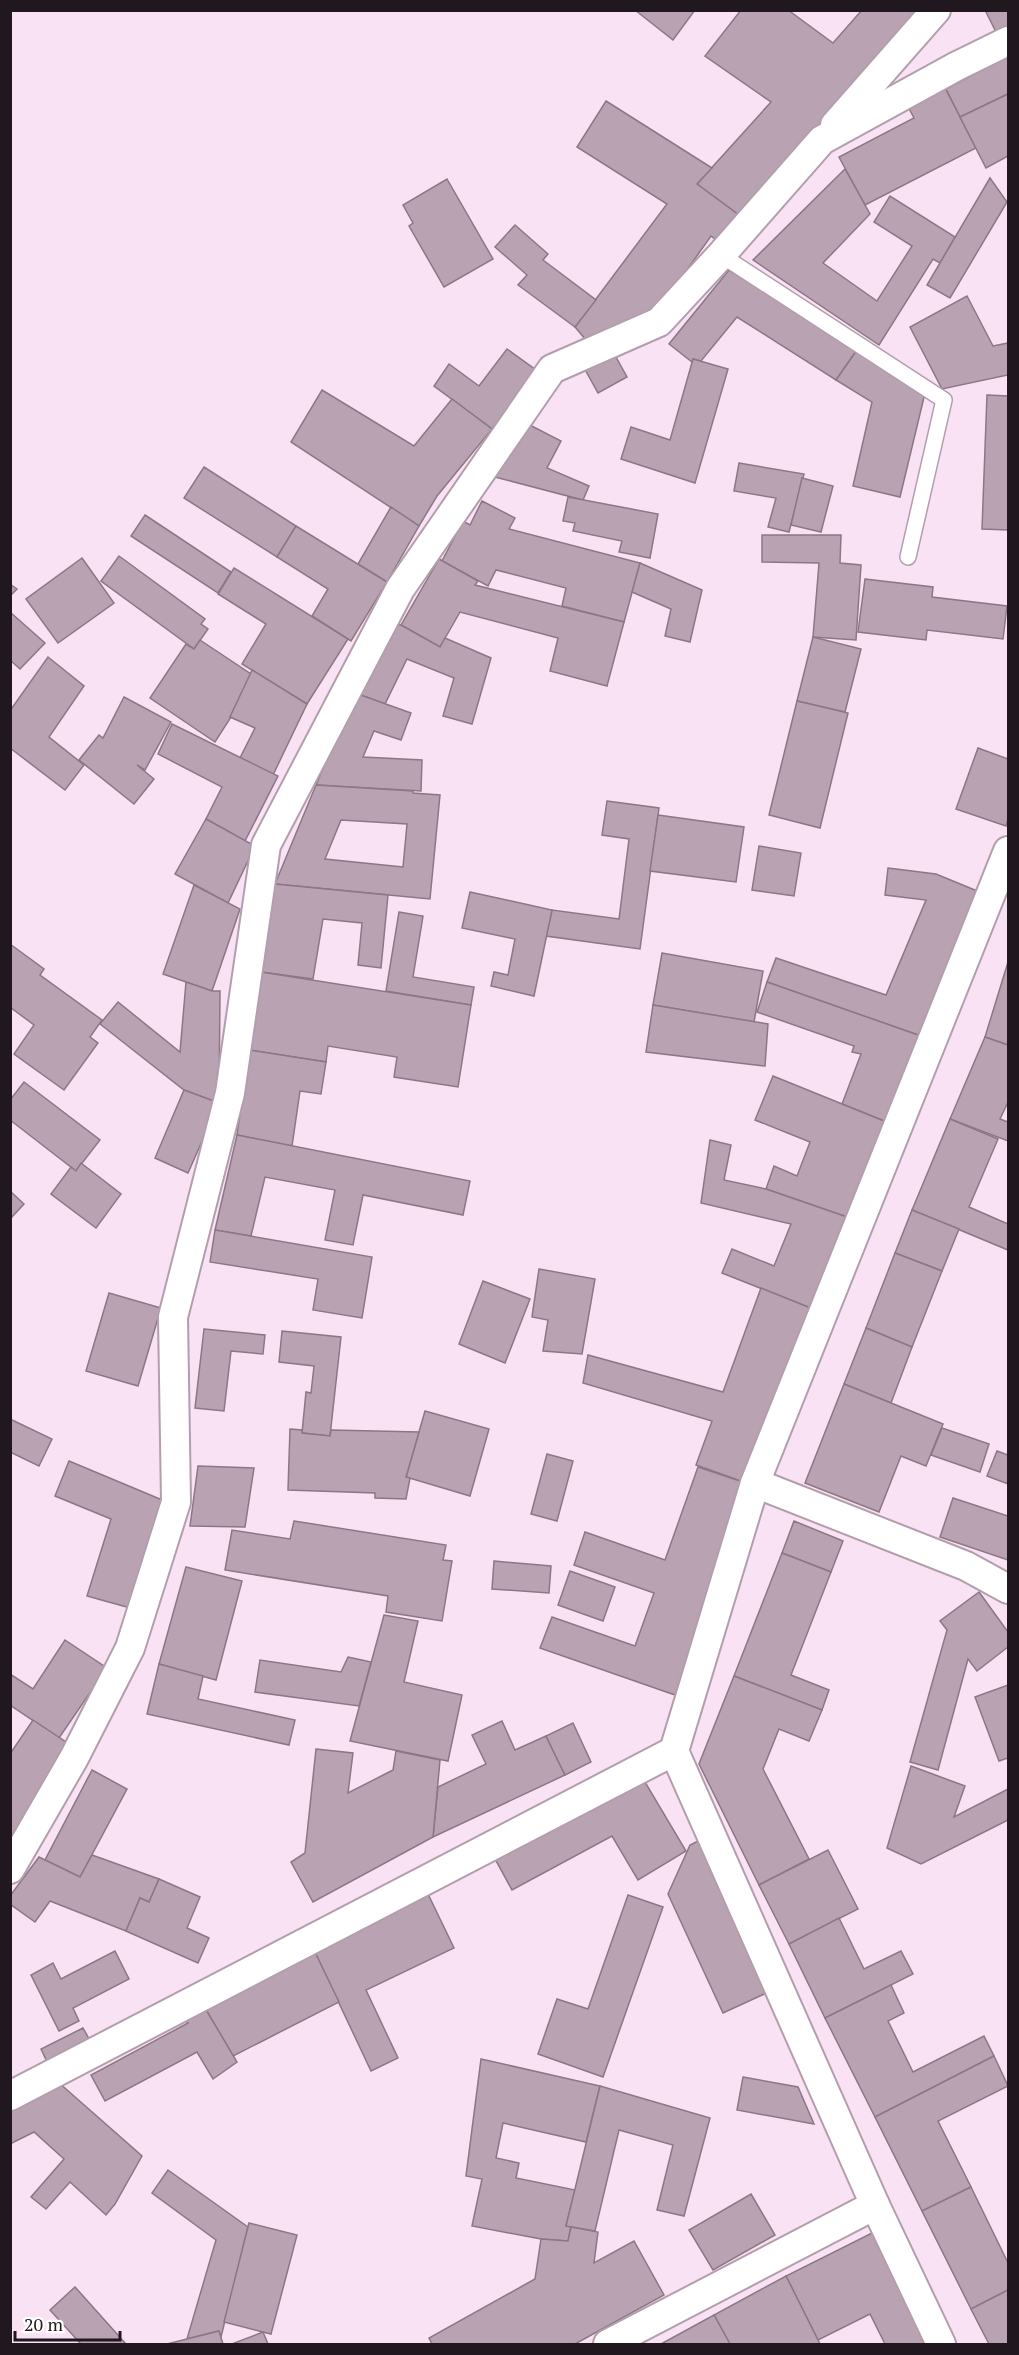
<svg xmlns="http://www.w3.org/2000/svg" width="1019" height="2355" font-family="'PT Serif',serif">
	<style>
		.building { fill: #b9a3b3; stroke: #8c7786; stroke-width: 1.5; fill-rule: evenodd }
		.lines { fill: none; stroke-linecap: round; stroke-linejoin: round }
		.service-casing { stroke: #b39ead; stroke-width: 18 }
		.minor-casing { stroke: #b39ead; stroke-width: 32 }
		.service { stroke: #fff; stroke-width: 15 }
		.minor { stroke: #fff; stroke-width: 28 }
	</style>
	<rect width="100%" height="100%" fill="#f9e2f3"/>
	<!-- building -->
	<g class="building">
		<path d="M635,10h60l-22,30z"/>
		<path d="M741,10h47l45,33 29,-33h67l-186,208 -46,-34 74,-82 -66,-46z"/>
		<path d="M985,10h23v16l-12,6z"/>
		<path d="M1008,56v38l-48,23 -14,-28z"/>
		<path d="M943,84l33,64 -111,57 -26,-48 75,-39 -8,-15z"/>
		<path d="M1008,94v62l-22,12 -26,-51z"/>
		<path d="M606,101l106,67 -15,16 46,34 -19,28 -13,-10 -54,76 -71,28 -11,-13 92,-123 -90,-57z"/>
		<path d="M845,169l25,45 -47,49 54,38 35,-55 -38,-24 16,-26 65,41 -15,26 -7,-4 -54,86 -126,-85z"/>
		<path d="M990,178l17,24 -57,96 -23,-13z"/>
		<path d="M447,179l46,80 -49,28 -35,-61 4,-3 -10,-18z"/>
		<path d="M515,225l33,29 -5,6 53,40 -21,27 -57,-42 9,-10 -32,-28z"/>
		<path d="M729,270l128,80 -21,30 -99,-63 -36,44 -8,-2 -1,3 -23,-18z"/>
		<path d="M967,296l26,50 15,-3v32l-66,14 -32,-62z"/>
		<path d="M611,348l16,29 -29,16 -16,-29z"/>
		<path d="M507,349l29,21 -44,59 -58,-43 15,-22 30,22z"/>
		<path d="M857,350l68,43 -25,104 -47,-11 19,-84 -36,-22z"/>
		<path d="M693,359l35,10 -33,114 -74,-24 10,-32 39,13z"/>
		<path d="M322,390l92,56 38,-47 40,30 -55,67 -18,30 -128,-84z"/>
		<path d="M987,395l21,1v134l-26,-1z"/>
		<path d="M522,421l39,20 -14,27 42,18 -6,14 -88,-23z"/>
		<path d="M739,463l65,11 -15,58 -21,-5 8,-29 -42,-7z"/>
		<path d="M204,467l92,59 -19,31 -93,-59z"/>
		<path d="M802,478l31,8 -12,46 -30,-7z"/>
		<path d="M568,497l90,17 -8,44 -31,-6 3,-11 -49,-10 2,-8 -12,-2z"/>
		<path d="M482,501l33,17 -6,11 131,34 -16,59 -62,-16 4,-18 -70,-18 -8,16 -46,-25 21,-40 7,4z"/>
		<path d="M391,507l28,19 -32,56 -29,-18z"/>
		<path d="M145,515l86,57 -13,21 -87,-57z"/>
		<path d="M296,526l91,56 -36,59 -39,-25 16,-27 -51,-32z"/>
		<path d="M762,535h79l-1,28 21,2 -5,75 -43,-3 6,-74 -57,-1z"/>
		<path d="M119,556l86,63 -4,5 7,5 -14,20 -93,-68z"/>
		<path d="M82,558l32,45 -56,40 -32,-44z"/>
		<path d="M439,559l39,22 -3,4 149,37 -17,64 -57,-15 8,-33 -98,-26 -20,35 -39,-22z"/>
		<path d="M640,563l62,27 -12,52 -25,-6 6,-27 -39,-17z"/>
		<path d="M234,568l114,71 -41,65 -65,-40 24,-40 -48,-30z"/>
		<path d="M865,579l68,8 -1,10 75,9 -4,33 -76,-9 -1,10 -68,-8z"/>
		<path d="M10,584l7,5 -7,7z"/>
		<path d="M10,612l35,31 -25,26 -10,-9z"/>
		<path d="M391,623l10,2 39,22 5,-9 46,20 -19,66 -29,-8 11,-38 -47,-19 -22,45 -30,-11z"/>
		<path d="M813,637l48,12 -16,63 -48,-11z"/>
		<path d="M200,640l51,34 -21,43h1l-16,25 -65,-44 36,-54 8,5z"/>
		<path d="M48,657l36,29 -35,51 35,28 -19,25 -55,-42v-41l2,1z"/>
		<path d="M252,670l55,34 -34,71 -33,-17 15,-30 -25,-11z"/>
		<path d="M355,693l56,20 -10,27 -27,-9 -11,26 59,3 -1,31 -105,-6z"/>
		<path d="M124,697l47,25 -26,48 -8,-5 17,14 -20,25 -55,-44 20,-25 4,3z"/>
		<path d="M797,701l51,12 -28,115 -51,-13z"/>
		<path d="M172,724l106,52 -33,65 -39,-22 16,-32 -64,-33z"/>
		<path d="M978,748l30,11v60l-2,7 -50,-17z"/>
		<path d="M316,785l97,6v2l27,2 -10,104 -155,-15zM341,820l66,4 -4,43 -78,-8z"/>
		<path d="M607,801l52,7 -19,141 -94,-13 6,-26 67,9 10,-80 -27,-4z"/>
		<path d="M658,815l86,12 -8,55 -86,-11z"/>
		<path d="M206,819l49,27 -27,57 -53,-29z"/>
		<path d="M759,846l42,7 -7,43 -42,-6z"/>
		<path d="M888,868l48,6 46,19 -61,143 -154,-54 9,-24 110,37 40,-95 -41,-5z"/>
		<path d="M275,884l113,11 -7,73 -23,-3 4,-42 -39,-4 -10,60 -52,-7z"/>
		<path d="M194,885l46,24 -28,82 -49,-17z"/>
		<path d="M470,892l82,18 -18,86 -43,-10 3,-14 14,3 7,-36 -53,-11z"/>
		<path d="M399,912l24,4 -10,61 61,10 -3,18 -85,-14z"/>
		<path d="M10,944l34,25 -4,6 62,45 -12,17 8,6 -34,47 -50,-36 20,-29 -24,-18z"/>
		<path d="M662,953l101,18 -9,51 -101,-17z"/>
		<path d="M1008,962v83l-23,-8z"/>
		<path d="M261,972l210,33 -13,82 -64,-10 3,-20 -69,-11 -2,16 -77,-12z"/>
		<path d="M186,982l26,9h8l-1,112 -35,-13 -84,-66 18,-22 62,50z"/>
		<path d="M767,982l154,54 -32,87 -47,-19 19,-50 -9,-2 2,-6 -97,-34z"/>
		<path d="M653,1005l115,19 -3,42 -119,-14z"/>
		<path d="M985,1037l23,8v57l-8,17 8,3v19l-58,-22z"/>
		<path d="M249,1050l77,12 -5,32 -21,-3 -8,55 -55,-11z"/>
		<path d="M773,1076l116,47 -39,95 -84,-29 8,-23 23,10 13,-34 -55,-22z"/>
		<path d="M24,1082l76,58 -24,31 -66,-51v-20z"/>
		<path d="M184,1090l35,13 -31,70 -33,-15z"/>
		<path d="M950,1119l48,20 -29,68 39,17v26l-96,-40z"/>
		<path d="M237,1135l233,46 -7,34 -100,-20 -10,50 -28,-5 10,-50 -70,-13 -14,59 -36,-6z"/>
		<path d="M710,1140l21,5 -7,35 42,9 84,29 -37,91 -91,-36 10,-24 42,17 17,-42 -90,-21z"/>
		<path d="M81,1163l40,31 -25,34 -45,-34 20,-27 5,4z"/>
		<path d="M10,1191l14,13 -14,15z"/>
		<path d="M912,1210l47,19 -17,42 -47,-18z"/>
		<path d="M215,1230l157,27 -10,61 -49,-8 5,-31 -108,-17z"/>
		<path d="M895,1253l47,18 -30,76 -46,-19z"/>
		<path d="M539,1269l56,10 -13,75 -39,-3 5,-31 -16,-3z"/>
		<path d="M483,1281l47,18 -25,64 -46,-19z"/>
		<path d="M761,1288l52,21 -64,175 -53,-19 16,-44 -129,-38 5,-28 135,37z"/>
		<path d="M109,1293l52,15 -23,78 -52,-15z"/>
		<path d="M866,1328l46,19 -21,56 -47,-19z"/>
		<path d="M204,1329l61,6 -2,19 -32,-3 -7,60 -29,-3z"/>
		<path d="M282,1331l59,6 -11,99 -28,-3 4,-41 5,1 3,-27 -35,-4z"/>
		<path d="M844,1384l99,40 -17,42 -25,-10 -22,56 -74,-29z"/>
		<path d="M425,1411l64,18 -19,67 -64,-19z"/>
		<path d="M10,1419l42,20 -13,27 -29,-14z"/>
		<path d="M942,1428l47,16 -9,28 -49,-17z"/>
		<path d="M290,1429l12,1v3l28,3 1,-6 88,2 -13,45 4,1 -4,21 -31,-1v-5l-87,-3z"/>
		<path d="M997,1451l11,4v29l-21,-8z"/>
		<path d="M547,1454l26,7 -16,60 -26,-7z"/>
		<path d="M69,1461l98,41 -33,107 -47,-13 24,-77 -56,-23z"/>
		<path d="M198,1466l56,2 -9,59 -55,-1z"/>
		<path d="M698,1467l51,17 -74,211 -135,-47 12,-31 83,29 19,-53 -80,-28 11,-33 80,28z"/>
		<path d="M953,1498l55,18v44l-68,-23z"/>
		<path d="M294,1521l152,24 -3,15 9,1 -10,60 -56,-9 2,-16 -163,-26 7,-40 58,9z"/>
		<path d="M794,1521l49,20 -12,31 -49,-19z"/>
		<path d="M782,1553l49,19 -40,103 38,15 -7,20 -88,-34z"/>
		<path d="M494,1561l57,5 -2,27 -57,-4z"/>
		<path d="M186,1567l56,14 -26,99 -57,-16z"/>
		<path d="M570,1571l45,16 -12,34 -45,-16z"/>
		<path d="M979,1592l29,40v15l-31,24 -9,-12 -30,111 -28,-8 37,-132 -7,-9z"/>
		<path d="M384,1615l34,6 -14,61 58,13 -14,66 -98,-20z"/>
		<path d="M65,1640l42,28 -48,70 -49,-33v-31l23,15z"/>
		<path d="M348,1657l23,5 -12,44 -104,-14 5,-32 81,12z"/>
		<path d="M159,1664l44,12 -5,23 97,21 -6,25 -142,-31z"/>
		<path d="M734,1676l88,34 -13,31 -30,-12 -16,40 46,90 -50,26 -60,-121z"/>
		<path d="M1008,1685v73l-9,3 -24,-64z"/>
		<path d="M33,1720l39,26 -62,93v-85z"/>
		<path d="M502,1721l13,29 31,-14 19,39 -132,62 5,-50 48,-23 -14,-29z"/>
		<path d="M573,1723l18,39 -26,13 -19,-39z"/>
		<path d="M316,1749l37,4 -5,40 45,-23 3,-19 44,9 -7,77 -120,65 -22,-40 14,-9z"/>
		<path d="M911,1766l54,20 -11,31 54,-28v31l-87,44 -34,-16z"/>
		<path d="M92,1770l35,19 -47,88 -35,-17z"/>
		<path d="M642,1777l44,74 -48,29 -26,-44 -100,54 -18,-33z"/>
		<path d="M704,1838l69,152 -50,23 -55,-119 22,-49z"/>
		<path d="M828,1850l30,59 -69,35 -30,-59z"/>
		<path d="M92,1855l67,24 -10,23 -9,-4 -14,33 -76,-30 -15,21 -25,-18v-8l29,-39 41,20z"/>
		<path d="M159,1879l41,18 -13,31 22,10 -11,25 -72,-32 14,-33 9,4z"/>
		<path d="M428,1894l26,54 -88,42 32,68 -27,13 -58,-123z"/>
		<path d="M628,1895l35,12 -60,170 -65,-23 19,-55 31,10z"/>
		<path d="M839,1918l25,51 37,-18 12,23 -88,44 -36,-74z"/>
		<path d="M313,1948l26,54 -106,54 -28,-48z"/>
		<path d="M115,1951l14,28 -56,29 6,13 -20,10 -28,-56 22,-12 8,16z"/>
		<path d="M891,1985l13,28 -16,8 25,51 71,-36 10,20 -119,61 -50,-99z"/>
		<path d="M205,2008l32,54 -24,17 -16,-27 -92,49 -14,-26 97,-52 -3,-3z"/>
		<path d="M83,2028l9,16 -43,22 -8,-17z"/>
		<path d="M994,2056l14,30 -70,35 33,66 -49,24 -47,-94z"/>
		<path d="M481,2059l119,27 -14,56 -83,-19 -7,35 23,5 -3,15 59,12 -9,36 5,1 -3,14 -27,-2 -69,-13 10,-47 -16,-3z"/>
		<path d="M743,2077l55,10 16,37 -77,-14z"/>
		<path d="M58,2082l84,74 -27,48 -9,11 -36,-33 -24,27 -15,-12 33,-38 -30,-27 -24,12v-37z"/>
		<path d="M600,2086l110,32 -26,98 -27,-6 16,-65 -54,-15 -24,101 -29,-5z"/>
		<path d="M168,2170l80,57 -27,110 -2,-6 -32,8 29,-99 -64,-47z"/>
		<path d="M971,2187l37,76v27l-37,19 -49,-98z"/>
		<path d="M751,2194l24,41 -62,35 -24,-40z"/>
		<path d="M249,2223l48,12 -26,99 -47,-12z"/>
		<path d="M571,2227l27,5 -4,31 40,-22 30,54 -89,49h-143l-3,-6 106,-59 6,-40 27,2z"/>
		<path d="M872,2233l55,111h-42l-15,-30 -52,26 -32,-64z"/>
		<path d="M786,2276l34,68h-90l-16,-29z"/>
		<path d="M75,2287l51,57h-48l2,-1 -30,-33z"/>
		<path d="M1008,2290v54h-19l-18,-35z"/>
		<path d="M714,2315l16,29h-69z"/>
		<path d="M219,2331l4,13h-56z"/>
		<path d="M263,2332l5,12h-36z"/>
	</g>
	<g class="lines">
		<defs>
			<path id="service" d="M721,255l223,145 -36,157"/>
			<g id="minor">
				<path d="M835,125l101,-115"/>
				<path d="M755,1483l211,83 42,23"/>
				<path d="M10,1869l64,-111 56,-110 46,-146 -3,-185 57,-224 36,-248 134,-256 152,-220 107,-47 62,-67 101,-115 135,-74 51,-25"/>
				<path d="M10,2096l664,-345"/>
				<path d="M608,2344l267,-139"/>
				<path d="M941,2344l-66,-139 -201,-454 81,-268 253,-632"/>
			</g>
		</defs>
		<!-- service casing -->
		<use href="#service" class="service-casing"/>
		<!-- minor casing -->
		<use href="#minor" class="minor-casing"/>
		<!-- service -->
		<use href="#service" class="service"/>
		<!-- minor -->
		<use href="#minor" class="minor"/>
	</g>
	<!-- border -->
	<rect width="1019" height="2355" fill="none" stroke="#20181e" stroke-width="24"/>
	<!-- scale -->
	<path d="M15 2331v9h105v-9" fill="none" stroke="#20181e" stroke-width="3"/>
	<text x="24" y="2331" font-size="18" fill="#20181e" stroke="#ffffff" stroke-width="4.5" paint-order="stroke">20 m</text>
</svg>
